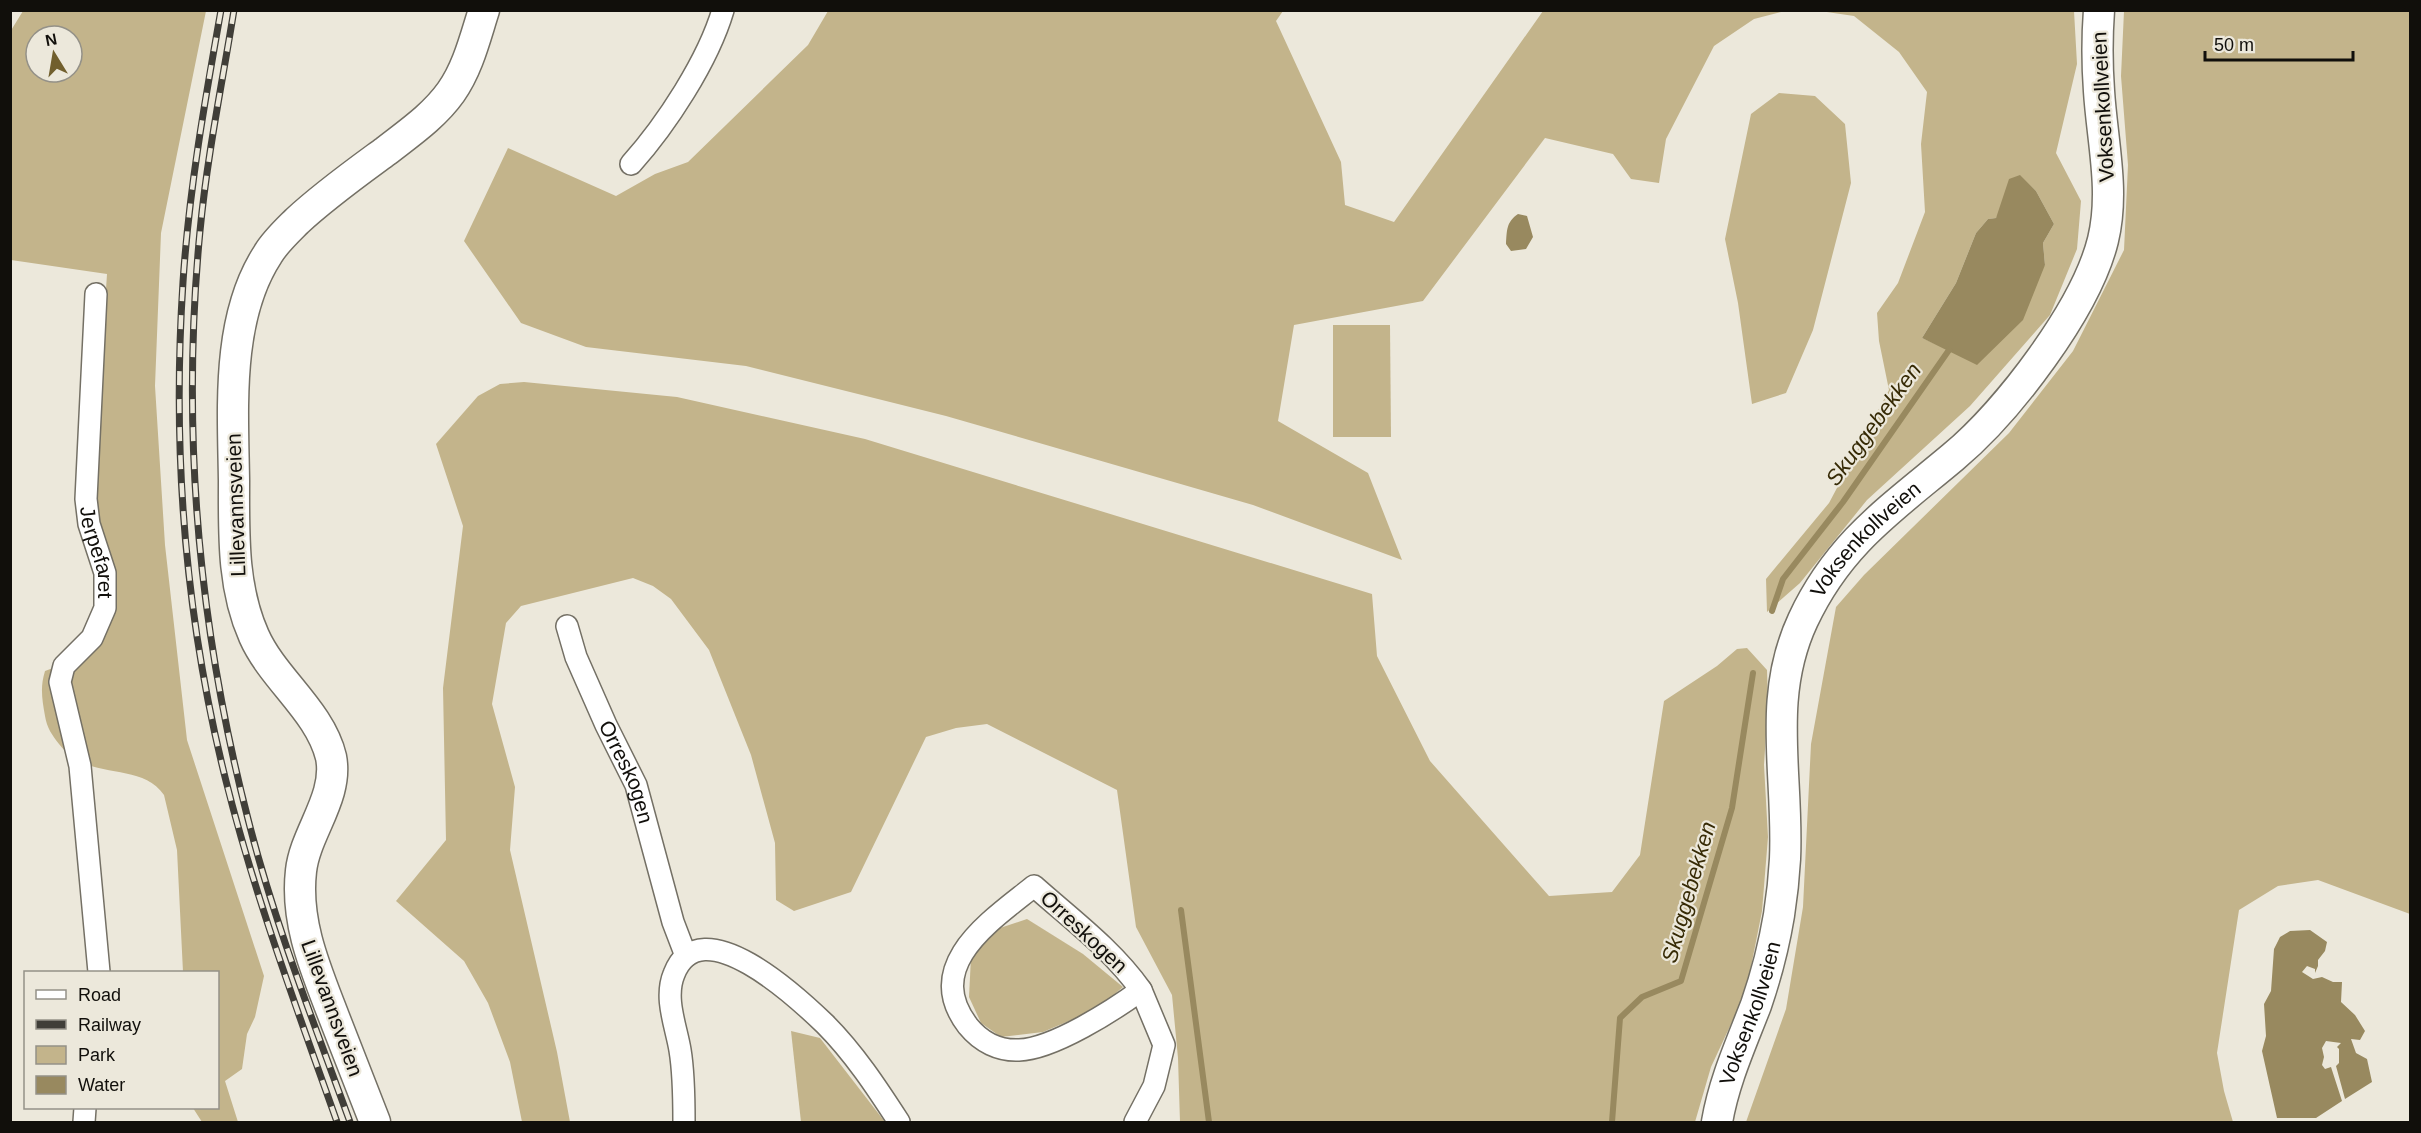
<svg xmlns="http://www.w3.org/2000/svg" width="2421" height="1133" font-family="Arial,sans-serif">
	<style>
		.green { fill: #c3b48b; fill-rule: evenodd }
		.water { fill: #98895f }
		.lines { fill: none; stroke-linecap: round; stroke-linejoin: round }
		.stream { stroke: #98895f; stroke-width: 6 }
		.street-casing { stroke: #747065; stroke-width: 24 }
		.secondary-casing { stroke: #747065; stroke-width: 33 }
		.street { stroke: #fff; stroke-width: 21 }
		.secondary { stroke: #fff; stroke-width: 30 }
		.rail-casing { stroke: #403e38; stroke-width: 7 }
		.rail { stroke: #ece8db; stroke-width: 4.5; stroke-dasharray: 14; stroke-linecap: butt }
		.labels { text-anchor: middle; stroke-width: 4.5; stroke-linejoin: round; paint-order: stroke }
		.street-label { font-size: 21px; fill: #110f0b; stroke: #ece8db }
		.water-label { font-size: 22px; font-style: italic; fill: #362a05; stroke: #ece8db }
	</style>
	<rect width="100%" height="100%" fill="#ece8db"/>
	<!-- green -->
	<g class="green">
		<path d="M23,11h183l-45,222 -6,153 10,159 22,195 77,236 -9,41 -8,17 -5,35 -17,12 13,41h-36l-9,-14h25v-136h-35l-6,-122 -13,-55c-24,-35 -76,-12 -105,-51 -7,-9 -12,-16 -14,-28 -3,-17 -5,-29 0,-45l8,-3 52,-41 -13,-124 15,-229 -96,-14 -1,-228zM36,36h36v36h-36z"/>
		<path d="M828,11h455l-7,10 65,141 4,43 49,17 149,-211h242l-31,8 -40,27 -48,93 -7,44 -28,-4 -18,-25 -68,-16 -122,163 -129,24 -16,96 90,52 34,87 -149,-55 -307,-89 -200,-50 -160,-19 -65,-24 -57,-82 44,-93 108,48 39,-22 33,-12 120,-117z"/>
		<path d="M1820,11h254l3,53 -21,89 25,48 -4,48 -27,66 -80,91 -103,94 -67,83 -33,29 -1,-33 63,-76 60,-113 -10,-49 -2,-28 21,-30 27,-71 -4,-68 6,-52 -28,-40 -45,-36zM2020,176l16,15 18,33 -11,19 2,22 -96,85 -27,-12 34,-55 20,-50 12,-14 8,-1z"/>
		<path d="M2124,11h286v903l-92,-34 -40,6 -39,24 -22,143 7,38 9,31h-487l40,-113 17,-102 8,-163 25,-137 28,-32 145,-142 64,-82 51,-101 4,-85 -7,-89z"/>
		<path d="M1779,93l36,3 30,28 6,59 -38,147 -27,63 -34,11 -14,-101 -13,-64 26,-125z"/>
		<path d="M1333,325h57l1,112h-58z"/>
		<path d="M524,382l153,15 188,42 507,155 5,62 53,105 119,135 63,-4 28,-37 24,-154 53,-35 20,-17 10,-1 20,22 1,33 -4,62 4,72 -6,74 -16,81 -35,75 -16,55h-515l-2,-64 -6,-63 -36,-68 -19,-137 -130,-66 -31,4 -30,9 -75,155 -57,19 -18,-11 -1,-57 -24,-88 -42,-105 -38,-51 -18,-13 -20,-8 -112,28 -15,17 -14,81 23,83 -5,63 47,202 13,70h-48l-12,-60 -22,-59 -24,-42 -68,-60 50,-61 -3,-152 20,-162 -27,-82 42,-48 22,-12z"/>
		<path d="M1027,919l56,35 40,33 -26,22 -54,23 -42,5 -20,-14 -12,-26 2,-40 29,-29z"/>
		<path d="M791,1031l29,7 65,84h-84z"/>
	</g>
	<!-- water -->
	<g class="water">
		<path d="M2020,175l16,16 18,33 -11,19 2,22 -22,55 -46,45 -55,-27 34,-55 20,-50 12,-14 8,-1 13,-39z"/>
		<path d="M1518,214l9,2 6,21 -7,12 -15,2 -5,-7c1,-13 0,-22 12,-30z"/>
		<path d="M2310,930l17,12 -2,9 -7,9v6l-3,7v-4l-8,-3 -5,6 11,7 9,-2 11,5h9l-1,20 14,13 10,16 -5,9 -9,-1 5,14 11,6 5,23 -27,17 -9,-33 3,-3v-14l-2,-2 4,-4 -15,-2 -4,7 2,9 -2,8 3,4 6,-2 11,34 -26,17h-39l-15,-67 4,-15 -2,-32 7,-13 3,-42 6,-12 10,-6z"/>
	</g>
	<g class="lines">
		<!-- stream -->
		<g class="stream">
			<path d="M1772,611l11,-32 60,-77 106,-152"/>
			<path d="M1181,910l28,212"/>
			<path d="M1612,1122l8,-104 22,-21 39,-16 51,-173 21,-135"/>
		</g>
		<defs>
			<g id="street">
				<path d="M631,164c35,-39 77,-103 92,-154"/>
				<path id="s1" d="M96,294l-10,205 3,25 16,49v35l-13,30 -28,28 -4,16 20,84 19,206"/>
				<path id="s2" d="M567,626l9,31 30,68 30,60 37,137 13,34"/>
				<path d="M1034,886c37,33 78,63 107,104 -27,20 -88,59 -122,60 -20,1 -38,-8 -51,-24 -47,-61 24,-106 66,-140z"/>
				<path d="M84,1122l1,-14"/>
				<path d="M684,1122c0,-24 0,-48 -4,-72 -4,-24 -16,-52 -6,-76 26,-68 124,24 151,50 29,29 52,64 74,98"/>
				<path d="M1135,1122l19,-36 10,-41 -23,-55"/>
			</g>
			<g id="secondary">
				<path d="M375,1122c-14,-35 -27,-70 -41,-105 -18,-47 -39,-94 -33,-146 4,-38 38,-74 30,-114 -11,-46 -58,-78 -77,-121 -22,-49 -20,-103 -20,-155 -1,-73 -8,-163 34,-227 7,-12 19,-23 29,-33 28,-26 59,-48 89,-70 23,-18 48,-35 65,-59 17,-24 24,-54 33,-82"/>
				<path id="s3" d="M1717,1122c7,-41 24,-78 39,-117 10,-29 18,-60 23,-90 3,-19 5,-38 6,-56 4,-83 -19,-160 18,-239 36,-77 88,-111 150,-163 55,-46 133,-148 150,-217 12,-49 -1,-100 -4,-149 -2,-27 -2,-54 0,-81"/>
			</g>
		</defs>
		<!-- street casing -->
		<use href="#street" class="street-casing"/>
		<!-- secondary casing -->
		<use href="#secondary" class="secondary-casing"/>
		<!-- street -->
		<use href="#street" class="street"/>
		<!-- secondary -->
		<use href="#secondary" class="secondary"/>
		<defs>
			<g id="rail">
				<path d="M221,10c-16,90 -32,180 -38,272 -11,167 2,336 43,499 29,116 71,228 111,341"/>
				<path d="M234,10c-12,74 -27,147 -34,221 -19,198 -2,395 48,588 26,103 66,204 102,303"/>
			</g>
		</defs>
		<!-- rail casing -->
		<use href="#rail" class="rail-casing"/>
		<!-- rail -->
		<use href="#rail" class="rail"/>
	</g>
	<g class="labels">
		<!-- street labels -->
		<g class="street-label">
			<text transform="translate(2103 107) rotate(-93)" y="7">Voksenkollveien</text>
			<text transform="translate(236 505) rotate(-92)" y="7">Lillevannsveien</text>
			<text dy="7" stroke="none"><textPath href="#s3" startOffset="618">Voksenkollveien</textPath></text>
			<text dy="7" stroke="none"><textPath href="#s1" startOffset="260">Jerpefaret</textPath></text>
			<text dy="7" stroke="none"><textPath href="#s2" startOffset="158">Orreskogen</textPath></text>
			<text transform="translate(1084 932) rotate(43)" y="7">Orreskogen</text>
			<text transform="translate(332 1008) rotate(70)" y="7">Lillevannsveien</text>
			<text dy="7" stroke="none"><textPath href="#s3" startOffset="114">Voksenkollveien</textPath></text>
		</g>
		<!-- water labels -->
		<g class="water-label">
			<text transform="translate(1873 424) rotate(-54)" y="8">Skuggebekken</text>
			<text transform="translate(1688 892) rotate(-74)" y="8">Skuggebekken</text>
		</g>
	</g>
	<!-- border -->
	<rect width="2421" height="1133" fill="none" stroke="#110f0b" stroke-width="24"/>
	<!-- legend -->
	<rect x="24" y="971" width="195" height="138" fill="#ece8db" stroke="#949188" stroke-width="1.5"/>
	<rect x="36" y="990" width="30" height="9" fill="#ffffff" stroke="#949188" stroke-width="1.5"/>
	<text x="78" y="1001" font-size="18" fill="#110f0b">Road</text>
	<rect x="36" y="1020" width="30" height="9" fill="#403e38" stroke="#949188" stroke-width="1.5"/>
	<text x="78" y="1031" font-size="18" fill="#110f0b">Railway</text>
	<rect x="36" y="1046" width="30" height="18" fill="#c3b48b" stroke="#949188" stroke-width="1.5"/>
	<text x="78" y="1061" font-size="18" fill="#110f0b">Park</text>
	<rect x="36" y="1076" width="30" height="18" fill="#98895f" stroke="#949188" stroke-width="1.5"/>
	<text x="78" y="1091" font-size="18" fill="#110f0b">Water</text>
	<!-- north arrow -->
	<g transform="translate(54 54) rotate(349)"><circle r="28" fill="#ece8db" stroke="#949188" stroke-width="1.5"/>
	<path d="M0-4.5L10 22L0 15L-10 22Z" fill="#715f2d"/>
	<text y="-9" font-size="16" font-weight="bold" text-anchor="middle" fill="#110f0b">N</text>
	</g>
	<!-- scale -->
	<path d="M2205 51v9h148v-9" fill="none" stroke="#110f0b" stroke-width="3"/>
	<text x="2214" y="51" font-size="18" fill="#110f0b" stroke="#ece8db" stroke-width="4.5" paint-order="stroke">50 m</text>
</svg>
